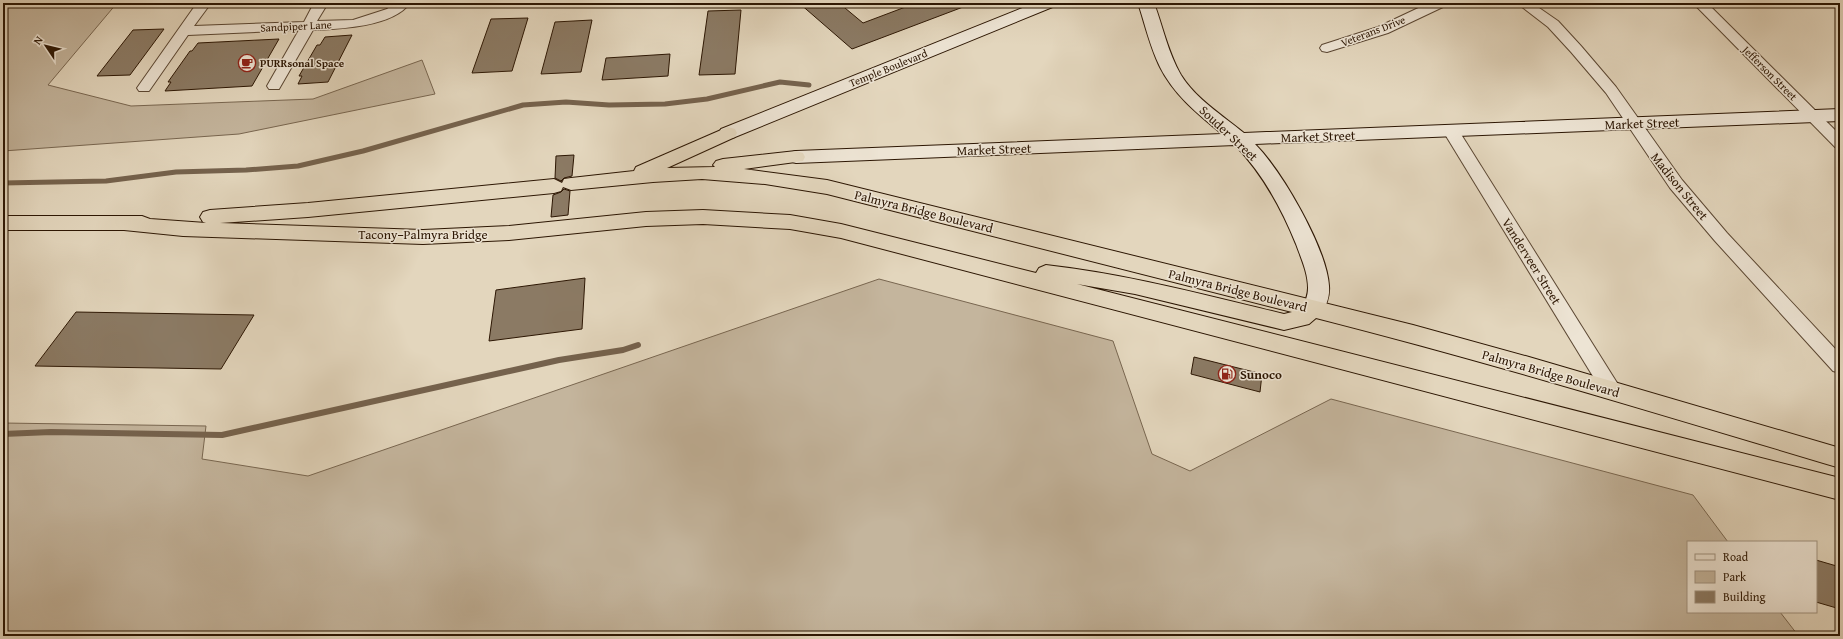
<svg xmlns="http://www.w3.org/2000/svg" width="1843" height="639" font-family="'Gentium Book Plus',serif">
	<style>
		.green { fill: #c4b59d; stroke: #786650 }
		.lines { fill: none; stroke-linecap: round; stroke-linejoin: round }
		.stream-far1 { stroke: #75624d; stroke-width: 5 }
		.stream { stroke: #75624d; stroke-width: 6 }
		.building { fill: #8b7a64; stroke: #2c1603 }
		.street-casing { stroke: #5a4632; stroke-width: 2 }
		.secondary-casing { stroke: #2c1603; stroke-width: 2 }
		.highway-casing { stroke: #2c1603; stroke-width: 2 }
		.street { fill: #ede4d4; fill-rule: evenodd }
		.secondary { fill: #ede4d4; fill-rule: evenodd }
		.highway { fill: #e3d6bd; fill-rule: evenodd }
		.labels { text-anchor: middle; stroke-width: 3; stroke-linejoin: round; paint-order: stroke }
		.far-street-label { font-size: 11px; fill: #2c1603; stroke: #ede4d4 }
		.far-poi-label { font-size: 11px; font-weight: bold; fill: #2c1603; stroke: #ede4d4; text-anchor: start }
		.street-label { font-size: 13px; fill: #2c1603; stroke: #ede4d4 }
		.poi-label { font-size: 13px; font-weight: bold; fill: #2c1603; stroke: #ede4d4; text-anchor: start }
	</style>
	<rect width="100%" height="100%" fill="#e3d6bd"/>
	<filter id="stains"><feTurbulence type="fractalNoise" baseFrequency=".005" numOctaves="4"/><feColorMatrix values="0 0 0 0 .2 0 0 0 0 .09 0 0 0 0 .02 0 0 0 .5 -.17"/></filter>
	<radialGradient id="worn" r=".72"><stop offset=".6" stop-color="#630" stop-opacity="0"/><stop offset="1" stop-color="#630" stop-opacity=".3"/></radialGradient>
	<!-- green -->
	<g class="green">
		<path d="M3,3h114l-69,82 83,21 182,-7 109,-39 13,34 -196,40 -236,17z"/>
		<path d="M879,279l234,62 39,113 38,17 141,-72 362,96 35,47h-40v70h92l17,22 7,2h-1801v-213l203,3 -4,33 106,17z"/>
	</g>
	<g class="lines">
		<!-- stream-far1 -->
		<path class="stream-far1" d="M3,183l103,-2 70,-9 70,-2 52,-4 65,-15 160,-46 43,-3 43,3 56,-1 42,-5 73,-17 29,3"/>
		<!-- stream -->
		<path class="stream" d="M3,434l48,-2 171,3 337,-75 64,-10 15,-5"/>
	</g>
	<!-- building -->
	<g class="building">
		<path d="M799,3h40l24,20 53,-20 55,1 -119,45z"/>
		<path d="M741,10l-6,64 -36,1 9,-64z"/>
		<path d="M528,18l-16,53 -40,2 19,-54z"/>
		<path d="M592,20l-11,52 -40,2 14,-52z"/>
		<path d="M164,29l-34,46 -33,1 36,-46z"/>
		<path d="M352,35l-24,47 -30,2 4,-8h-3l18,-31h3l5,-8z"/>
		<path d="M279,39l-27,47 -87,5 6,-9h-3l22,-31h2l6,-8z"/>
		<path d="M670,54l-2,22 -66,4 4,-22z"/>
		<path d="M574,155l-2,21 -8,2 -3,3 -6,-3 1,-22z"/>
		<path d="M564,189l6,2 -2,24 -17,2 2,-22 8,-3z"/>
		<path d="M585,278l-3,51 -93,12 7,-51z"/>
		<path d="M76,312l178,3 -33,54 -186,-3z"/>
		<path d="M1194,357l68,17 -2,18 -69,-18z"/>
		<path d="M1816,560l24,7v42l-24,-7z"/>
	</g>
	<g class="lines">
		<defs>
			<g id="street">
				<path d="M197,3h14l-17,23 110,-4 10,-19h14l-11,18 36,-1 34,-11 8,-6h15c-17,24 -71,26 -97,27l-34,59h-10l-2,-3 32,-56 -111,5 -39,56h-10l-2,-3z"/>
				<path d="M1429,3h18l-2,3 -57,27 -61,19 -5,-1 -2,-3 2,-3 56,-18z"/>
				<path d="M1517,3h15l26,18 23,25 35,41 66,93 45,53 113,121v19l-7,-2 -118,-130 -45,-53 -64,-95 -35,-41 -23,-25z"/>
				<path d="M1693,3h14l133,132v14l-5,-2z"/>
				<path d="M1451,126l5,2 3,3 160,255 3,5 -3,5 -7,3 -7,-3 -162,-265 3,-3z"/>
			</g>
			<g id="secondary">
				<path d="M1035,3h22l-2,3 -320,131 -7,2 -7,-2 -2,-4 2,-4z"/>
				<path d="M1138,3h16c9,24 14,50 27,72 15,24 41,40 63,58l596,-24v12l-585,23c27,27 72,105 74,142 1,11 -3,20 -8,29l-8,2 -8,-2 -3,-6c3,-7 6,-13 6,-21 0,-15 -7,-30 -12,-44 -15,-37 -33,-70 -61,-99l-439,18 -7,-2 -2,-4 2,-4 7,-2 426,-17c-24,-20 -48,-39 -62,-67 -10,-20 -15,-43 -22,-64z"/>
			</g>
			<path id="highway" d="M728,127l7,2 2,4 -2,4 -68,31 48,-1 -2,-2 3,-4 7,-2 73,-8 7,2 2,4 -2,4 -59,8 83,11 586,145 116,32 311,91v20c-174,-52 -347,-105 -524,-150l-7,6 -25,6 -149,-36 -58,-10 763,194v22l-999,-262 -51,-9 -87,-5 -57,2 -137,14 -86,4 -240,-8 -59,-6h-121v-14h139l8,3 56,4 -3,-1 -3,-5 3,-5 7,-2 98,-7 246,-24 8,4 2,-4 7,-1 63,-7 2,-4zM702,179l63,5 62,10 465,118 -8,2c-79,-19 -157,-40 -238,-49l-7,3 -3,5 -195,-49 -51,-9 -87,-5 -57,2 -137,14 -86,4 -203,-7 88,-6 246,-24 7,-2 2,-4 8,3 82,-8z"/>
		</defs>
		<!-- street casing -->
		<use href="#street" class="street-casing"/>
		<!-- secondary casing -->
		<use href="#secondary" class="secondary-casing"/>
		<!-- highway casing -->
		<use href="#highway" class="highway-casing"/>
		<!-- street -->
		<use href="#street" class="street"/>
		<!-- secondary -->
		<use href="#secondary" class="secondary"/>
		<!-- highway -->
		<use href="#highway" class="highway"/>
	</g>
	<!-- icons -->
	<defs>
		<symbol id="cafe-ring" viewBox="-11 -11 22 22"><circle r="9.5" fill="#ede4d4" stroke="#8f2418" stroke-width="1.5"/><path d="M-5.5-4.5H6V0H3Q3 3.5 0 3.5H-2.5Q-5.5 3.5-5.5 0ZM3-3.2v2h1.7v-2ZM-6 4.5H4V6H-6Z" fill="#8f2418"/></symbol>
		<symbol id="fuel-ring" viewBox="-11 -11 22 22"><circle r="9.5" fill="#ede4d4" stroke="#8f2418" stroke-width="1.5"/><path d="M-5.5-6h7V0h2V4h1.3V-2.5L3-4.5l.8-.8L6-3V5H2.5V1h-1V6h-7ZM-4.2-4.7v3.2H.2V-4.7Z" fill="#8f2418"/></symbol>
	</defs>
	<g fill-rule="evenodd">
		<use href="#cafe-ring" x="237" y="53" width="20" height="20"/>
		<use href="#fuel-ring" x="1217" y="364" width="20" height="20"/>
	</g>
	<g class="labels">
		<!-- far-street labels -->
		<g class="far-street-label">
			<text transform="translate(296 26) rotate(-3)" y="4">Sandpiper Lane</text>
			<text transform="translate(1373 31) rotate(-21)" y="4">Veterans Drive</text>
			<text transform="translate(888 68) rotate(-22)" y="4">Temple Boulevard</text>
			<text transform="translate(1770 73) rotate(45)" y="4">Jefferson Street</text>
		</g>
		<!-- far-poi labels -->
		<g class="far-poi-label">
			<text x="260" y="67">PURRsonal Space</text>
		</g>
		<!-- street labels -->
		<g class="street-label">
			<text transform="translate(1642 123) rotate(-2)" y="5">Market Street</text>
			<text transform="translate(1229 133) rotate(43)" y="5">Souder Street</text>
			<text transform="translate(1318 136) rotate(-2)" y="5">Market Street</text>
			<text transform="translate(994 149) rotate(-2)" y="5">Market Street</text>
			<text transform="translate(1680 186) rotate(51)" y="5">Madison Street</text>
			<text transform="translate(924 211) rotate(14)" y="5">Palmyra Bridge Boulevard</text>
			<text x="423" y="239">Tacony–Palmyra Bridge</text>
			<text transform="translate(1532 261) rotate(58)" y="5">Vanderveer Street</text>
			<text transform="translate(1238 290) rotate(14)" y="5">Palmyra Bridge Boulevard</text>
			<text transform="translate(1551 373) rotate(16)" y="5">Palmyra Bridge Boulevard</text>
		</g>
		<!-- poi labels -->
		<g class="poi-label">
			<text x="1240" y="379">Sunoco</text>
		</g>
	</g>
	<!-- margin -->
	<rect width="1843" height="639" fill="none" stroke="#e3d6bd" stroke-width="16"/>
	<rect x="4" y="4" width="1835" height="631" fill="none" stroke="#2c1603" stroke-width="2"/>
	<rect x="8" y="8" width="1827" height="623" fill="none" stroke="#2c1603"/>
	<!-- legend -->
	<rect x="1687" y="541" width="130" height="72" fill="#ede4d4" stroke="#a09280"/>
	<rect x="1695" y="554" width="20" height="6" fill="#ede4d4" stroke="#a09280"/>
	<text x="1723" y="561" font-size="12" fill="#2c1603">Road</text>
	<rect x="1695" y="571" width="20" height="12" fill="#c4b59d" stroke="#a09280"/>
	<text x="1723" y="581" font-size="12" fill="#2c1603">Park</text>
	<rect x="1695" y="591" width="20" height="12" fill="#8b7a64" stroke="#a09280"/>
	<text x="1723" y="601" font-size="12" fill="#2c1603">Building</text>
	<!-- north arrow -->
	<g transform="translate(46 46) rotate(305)" stroke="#ede4d4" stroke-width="3" paint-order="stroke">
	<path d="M0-3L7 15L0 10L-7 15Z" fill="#2c1603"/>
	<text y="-6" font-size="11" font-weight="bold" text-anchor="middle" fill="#2c1603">N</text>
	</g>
	<rect width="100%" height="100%" filter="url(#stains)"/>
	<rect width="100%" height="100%" fill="url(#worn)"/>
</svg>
